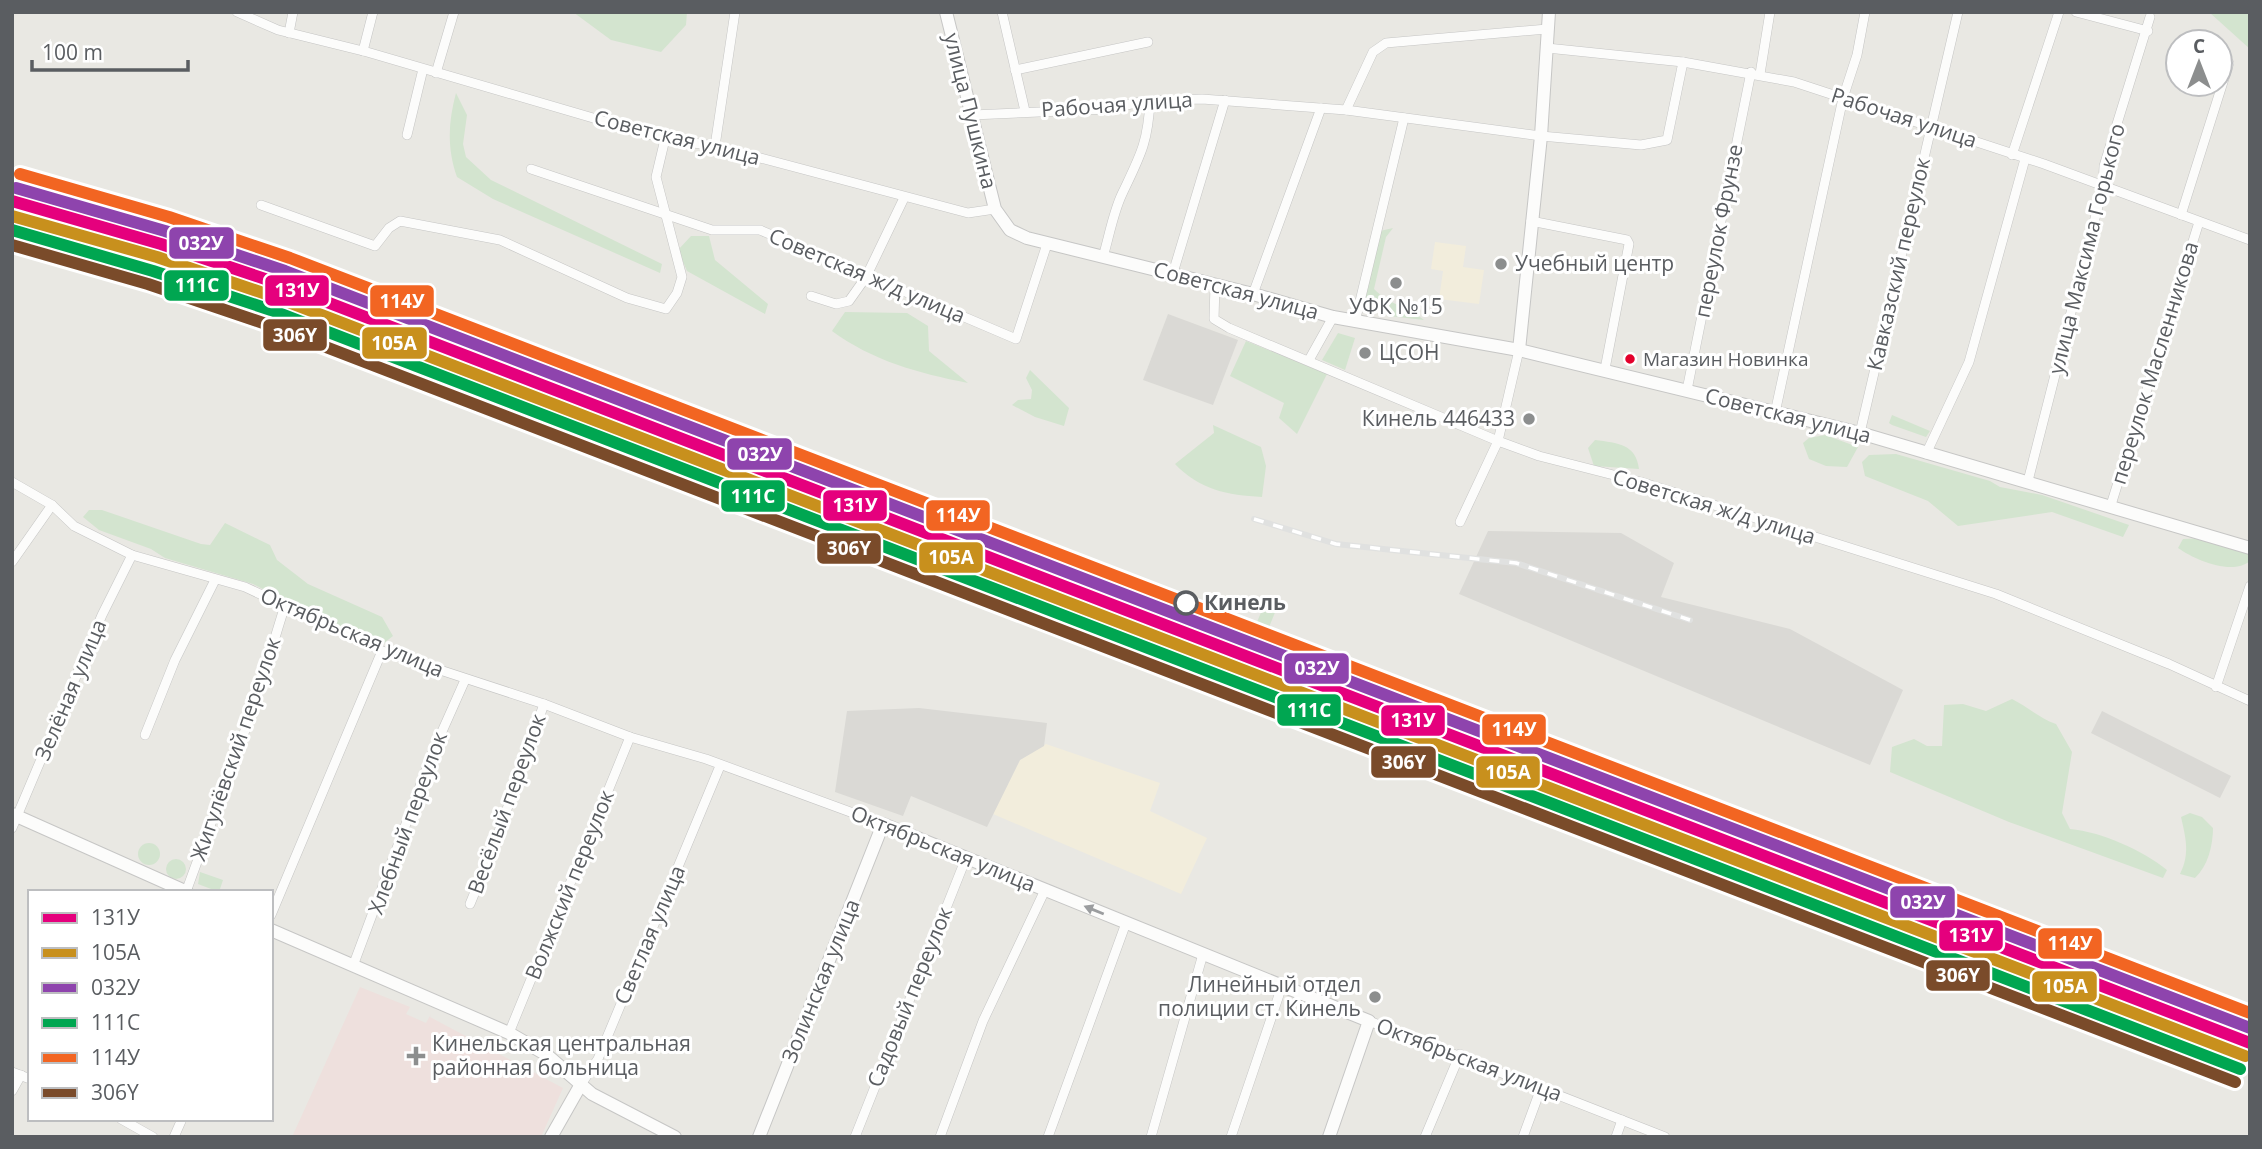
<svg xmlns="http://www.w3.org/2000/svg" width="2262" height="1149" font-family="'Open Sans',sans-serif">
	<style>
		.commercial { fill: #f2eddc }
		.industrial { fill: #dad9d5 }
		.medical { fill: #eee0dd }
		.green { fill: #d3e4cf }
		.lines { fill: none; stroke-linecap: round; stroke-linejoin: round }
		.street-casing { stroke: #c5c5c4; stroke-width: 10 }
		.secondary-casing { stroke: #c6c6c5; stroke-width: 14 }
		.street { stroke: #fcfcfb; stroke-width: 9 }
		.secondary { stroke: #fcfcfb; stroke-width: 12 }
		.rail-casing { stroke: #e0e1e0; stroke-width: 6 }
		.rail { stroke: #fff; stroke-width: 3.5; stroke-dasharray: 10; stroke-linecap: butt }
		.rail-1-casing { stroke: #fff; stroke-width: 18 }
		.rail-2-casing { stroke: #fff; stroke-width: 18 }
		.rail-3-casing { stroke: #fff; stroke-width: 18 }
		.rail-4-casing { stroke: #fff; stroke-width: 18 }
		.rail-5-casing { stroke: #fff; stroke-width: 18 }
		.rail-6-casing { stroke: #fff; stroke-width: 18 }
		.rail-1 { stroke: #e5007d; stroke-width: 12 }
		.rail-2 { stroke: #c8901d; stroke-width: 12 }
		.rail-3 { stroke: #8e44ad; stroke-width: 12 }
		.rail-4 { stroke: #00a651; stroke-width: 12 }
		.rail-5 { stroke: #f26522; stroke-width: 12 }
		.rail-6 { stroke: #7a4b2a; stroke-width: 12 }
		.oneway { fill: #9b9d9f }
		.poi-dot { fill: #8c8e8e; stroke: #fff; stroke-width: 2.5 }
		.bus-dot { fill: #e4002b; stroke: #fff; stroke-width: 2.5 }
		.stop-dot { fill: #fff; stroke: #5a5d61; stroke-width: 3.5 }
		.labels { text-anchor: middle; stroke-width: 6; stroke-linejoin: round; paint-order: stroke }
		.bus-label { font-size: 19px; fill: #5a5d61; stroke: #fff; text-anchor: start }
		.street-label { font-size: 21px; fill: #5a5d61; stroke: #fff }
		.poi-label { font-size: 21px; fill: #5a5d61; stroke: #fff; text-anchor: start }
		.stop-label { font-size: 21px; font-weight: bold; fill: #5a5d61; stroke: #fff; text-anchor: start }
		.line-badge { stroke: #fff; stroke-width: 2.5 }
		.badge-label { font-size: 19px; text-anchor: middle; font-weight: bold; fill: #fff }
	</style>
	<rect width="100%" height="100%" fill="#e9e8e3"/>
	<!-- commercial -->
	<g class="commercial">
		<path d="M1435,242l31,4 -3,21 21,3 -5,34 -40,-5 4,-28 -12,-2z"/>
		<path d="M1046,744l114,39 -10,28 57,27 -26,56 -188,-80 27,-54z"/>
	</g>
	<!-- industrial -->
	<g class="industrial">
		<path d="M1168,314l70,26 -25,65 -70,-25z"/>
		<path d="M1488,531l133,2 53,30 -13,34 129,32 113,61 -33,75 -411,-171z"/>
		<path d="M919,708l128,15 -3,23 -24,14 -33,67 -76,-31 -8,20 -68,-24 12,-81z"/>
		<path d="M2102,711l129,65 -11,22 -129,-65z"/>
	</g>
	<!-- medical -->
	<path class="medical" d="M360,987l50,20 -4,7 20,9 5,-9 -1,3 133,71 -22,49h-249z"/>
	<!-- green -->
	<g class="green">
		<path d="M573,12h114l-1,13 -25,27 -50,-12z"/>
		<path d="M2209,12h41v37z"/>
		<path d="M456,93l11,22 -4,29 3,13 25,23 171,84 -2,9 -167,-74 -36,-22c-10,-29 -9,-54 -1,-84z"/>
		<path d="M1393,228l-7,9 -12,52c15,16 33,17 50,31l-35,-4 -24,-9 -5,-10 20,-66z"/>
		<path d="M691,236h18l6,24 53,44 -3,10 -78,-43 -9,-21z"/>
		<path d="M845,312l62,1 21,13 1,25 39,32c-50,-10 -95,-22 -136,-52z"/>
		<path d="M1338,333l17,5 -10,32 -23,-10z"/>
		<path d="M1246,341l81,33 -30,60 -18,-16 5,-15 -54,-27z"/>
		<path d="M1030,370l39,38 -5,18 -29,-9 -23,-12 6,-5 13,-1 1,-9 -6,-12z"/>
		<path d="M1892,415l38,16 -4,6 -34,-12 -3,-2z"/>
		<path d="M1213,425l48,22 5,19 -4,31c-35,-2 -62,-7 -87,-33l39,-31z"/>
		<path d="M1825,435l33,12 -11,20 -21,-1 -17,-7 -6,-16 6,-5z"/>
		<path d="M1595,440c23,3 41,4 44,29l-45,-3 -6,-18z"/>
		<path d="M1896,454l94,27 10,6 42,8 87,30 -6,12 -71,-25 -94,14 -30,-25 -63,-25 -3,-14 7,-7z"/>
		<path d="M89,510h13l99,34 9,1 15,-22 45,22 7,15 31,24 74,33 11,19 -9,7 -49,-17 -82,-42 -88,-26 -14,-9 -52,-19 -16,-13z"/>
		<path d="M2204,538l44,16 2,7c-18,15 -55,-1 -72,-13l5,-9z"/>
		<path d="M1264,605l12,5 -9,22 -12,-5z"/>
		<path d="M2012,699c16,8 27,19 44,25l16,28 -10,61 8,16c32,3 72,21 97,41l-4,8 -154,-56 -119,-50 2,-25 22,-8 13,7h15l2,-41 19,-1 23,7z"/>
		<path d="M2190,813l12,4 11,11c0,17 -5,38 -18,50l-15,-4c10,-20 6,-35 1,-57z"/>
		<circle cx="149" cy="854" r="11"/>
		<circle cx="176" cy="869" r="10"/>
		<path d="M200,872l23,8 -4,12 -21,-8z"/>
	</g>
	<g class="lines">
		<defs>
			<g id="street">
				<path d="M237,12l41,18 89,22 298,87 50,7 253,67 27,-4"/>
				<path d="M1002,12l23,99"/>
				<path d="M2076,12l72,19"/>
				<path d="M289,33l4,-21"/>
				<path d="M1547,48l136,14 111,20 250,82 206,76"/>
				<path d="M363,51l10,-39"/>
				<path d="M1015,70l133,-28"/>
				<path d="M436,73l18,-61"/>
				<path d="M1760,74l10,-62"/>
				<path d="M1346,110l27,-58 13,-9 161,-14"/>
				<path d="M972,115l136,-6 37,-8 57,-2 144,11 195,26 100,9 26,-5 16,-78"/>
				<path d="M407,135l16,-66"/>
				<path d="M715,146l20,-134"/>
				<path d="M2012,155l47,-143"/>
				<path d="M531,169l181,61h48l256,109 31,-95"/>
				<path d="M261,205l114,41 14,-18 11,-7 100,19 127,58 39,11 11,-16 5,-16 -26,-100 9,-38"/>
				<path d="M2181,215l48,-152"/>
				<path d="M1531,221l96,19 2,4 -24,125"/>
				<path d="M1103,257c6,-20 10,-44 19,-63 18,-38 26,-51 28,-93"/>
				<path d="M1173,273l52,-173"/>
				<path d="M1215,284l-1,35 15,9 269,113 41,15 102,26 355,112 173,70 81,37"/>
				<path d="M1253,294l68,-186"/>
				<path d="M811,296l25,8 13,-3 17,-24 38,-79"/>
				<path d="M1355,322l49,-204"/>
				<path d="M1309,360l24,-43"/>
				<path d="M1687,390l64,-318"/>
				<path d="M1775,413l68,-315 14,-43 8,-43"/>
				<path d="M1860,433l98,-421"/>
				<path d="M1926,454l43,-92 56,-203"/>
				<path d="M2028,481l75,-294 1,-21 46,-149"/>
				<path d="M12,482l40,23 22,21 58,29 113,32 137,64 162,53 86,33 76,22 177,65"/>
				<path d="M2111,505l88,-283"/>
				<path d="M1460,522l38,-81 21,-91"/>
				<path d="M12,562l40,-57"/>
				<path d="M2216,687l34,-101"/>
				<path d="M145,735l30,-75 40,-80"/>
				<path d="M12,828l90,-213 30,-60"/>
				<path d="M186,892l69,-189 30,-98"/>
				<path d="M470,904l25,-61 49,-139"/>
				<path d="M271,915l111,-264"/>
				<path d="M353,966l79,-212 33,-74"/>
				<path d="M1369,1021l296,116"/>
				<path d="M509,1033l121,-296"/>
				<path d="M12,1072l18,7"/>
				<path d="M580,1086l18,-27 122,-293"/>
				<path d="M12,1091l9,-16"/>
				<path d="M121,1119l32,18"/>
				<path d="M174,1137l8,-18"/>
				<path d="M855,1137l111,-279"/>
				<path d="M940,1137l43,-116 62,-131"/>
				<path d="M1048,1137l78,-214"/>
				<path d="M1151,1137l52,-183"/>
				<path d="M1231,1137l51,-151"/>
				<path d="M1425,1137l35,-83"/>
				<path d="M1523,1137l18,-49"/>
				<path d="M1616,1137l6,-17"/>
			</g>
			<g id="secondary">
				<path d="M946,12l49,197 15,21 17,8 226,56 80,23 186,33 341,83 390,115"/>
				<path d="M1519,350l22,-214 8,-124"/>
				<path d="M12,814l175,78"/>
				<path d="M271,930l238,103 38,22 45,39 83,43"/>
				<path d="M551,1137l29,-51"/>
				<path d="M759,1137l124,-313 486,197 -40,116"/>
			</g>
		</defs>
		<!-- street casing -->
		<use href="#street" class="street-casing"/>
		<!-- secondary casing -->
		<use href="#secondary" class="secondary-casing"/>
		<!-- street -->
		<use href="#street" class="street"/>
		<!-- secondary -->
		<use href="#secondary" class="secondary"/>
		<defs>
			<path id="rail" d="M1254,519l82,25 180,19 174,57"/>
		</defs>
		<!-- rail casing -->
		<use href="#rail" class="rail-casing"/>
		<!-- rail -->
		<use href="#rail" class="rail"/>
		<defs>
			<path id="rail-1" d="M12,201l149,43 119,40 1970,759"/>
			<path id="rail-2" d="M12,216l145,41 118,40 1970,759"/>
			<path id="rail-3" d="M16,188l149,43 120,40 1965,757"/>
			<path id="rail-4" d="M12,230l141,41 118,39 1969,759"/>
			<path id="rail-5" d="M20,174l149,43 121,41 1960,755"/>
			<path id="rail-6" d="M12,245l136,39 118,40 1969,758"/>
		</defs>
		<!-- rail-1 casing -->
		<use href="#rail-1" class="rail-1-casing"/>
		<!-- rail-2 casing -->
		<use href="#rail-2" class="rail-2-casing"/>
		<!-- rail-3 casing -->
		<use href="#rail-3" class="rail-3-casing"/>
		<!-- rail-4 casing -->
		<use href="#rail-4" class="rail-4-casing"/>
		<!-- rail-5 casing -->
		<use href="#rail-5" class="rail-5-casing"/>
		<!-- rail-6 casing -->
		<use href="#rail-6" class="rail-6-casing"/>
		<!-- rail-1 -->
		<use href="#rail-1" class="rail-1"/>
		<!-- rail-2 -->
		<use href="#rail-2" class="rail-2"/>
		<!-- rail-3 -->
		<use href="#rail-3" class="rail-3"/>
		<!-- rail-4 -->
		<use href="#rail-4" class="rail-4"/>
		<!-- rail-5 -->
		<use href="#rail-5" class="rail-5"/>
		<!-- rail-6 -->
		<use href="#rail-6" class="rail-6"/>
	</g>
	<!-- one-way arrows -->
	<defs><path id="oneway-solid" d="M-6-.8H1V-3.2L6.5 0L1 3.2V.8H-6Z" transform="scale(1.75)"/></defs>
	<use class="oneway" href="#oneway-solid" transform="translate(1094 910) rotate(-158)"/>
	<!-- markers -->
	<g class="poi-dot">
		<circle cx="1501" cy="264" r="7"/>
		<circle cx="1396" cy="283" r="7"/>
		<circle cx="1365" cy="353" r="7"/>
		<circle cx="1529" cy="419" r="7"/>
		<circle cx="1375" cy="997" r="7"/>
		<path d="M412.5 1045.5h7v7h7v7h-7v7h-7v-7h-7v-7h7z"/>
	</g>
	<circle class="bus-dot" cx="1630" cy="359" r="6"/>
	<circle class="stop-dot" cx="1186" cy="603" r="11"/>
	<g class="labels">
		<!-- bus labels -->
		<g class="bus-label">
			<text x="1643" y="366">Магазин Новинка</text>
		</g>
		<!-- street labels -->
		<g class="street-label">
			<text transform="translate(1117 105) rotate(-4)" y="7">Рабочая улица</text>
			<text transform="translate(970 111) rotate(76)" y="7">улица Пушкина</text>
			<text transform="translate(1904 118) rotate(18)" y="7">Рабочая улица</text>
			<text transform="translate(677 138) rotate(14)" y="7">Советская улица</text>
			<text transform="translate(1719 231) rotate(-79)" y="7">переулок Фрунзе</text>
			<text transform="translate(2087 249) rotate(-76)" y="7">улица Максима Горького</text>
			<text transform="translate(1899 264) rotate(-77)" y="7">Кавказский переулок</text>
			<text transform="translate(867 276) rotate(23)" y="7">Советская ж/д улица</text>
			<text transform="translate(1236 291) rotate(15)" y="7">Советская улица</text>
			<text transform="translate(2155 363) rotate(-73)" y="7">переулок Масленникова</text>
			<text transform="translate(1788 416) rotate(14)" y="7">Советская улица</text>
			<text transform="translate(1714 507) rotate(17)" y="7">Советская ж/д улица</text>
			<text transform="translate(352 633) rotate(23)" y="7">Октябрьская улица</text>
			<text transform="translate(71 690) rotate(-67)" y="7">Зелёная улица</text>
			<text transform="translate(236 749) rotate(-71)" y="7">Жигулёвский переулок</text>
			<text transform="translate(507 804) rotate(-70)" y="7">Весёлый переулок</text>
			<text transform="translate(408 823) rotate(-70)" y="7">Хлебный переулок</text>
			<text transform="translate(943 849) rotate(22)" y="7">Октябрьская улица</text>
			<text transform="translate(570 885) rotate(-68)" y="7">Волжский переулок</text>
			<text transform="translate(650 935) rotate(-67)" y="7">Светлая улица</text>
			<text transform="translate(821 981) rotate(-68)" y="7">Золинская улица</text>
			<text transform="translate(910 997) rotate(-68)" y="7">Садовый переулок</text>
			<text transform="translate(1469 1060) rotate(21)" y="7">Октябрьская улица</text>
		</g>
		<!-- poi labels -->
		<g class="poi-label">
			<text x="1515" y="271">Учебный центр</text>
			<text x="1396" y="314" text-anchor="middle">УФК №15</text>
			<text x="1379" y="360">ЦСОН</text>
			<text x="1515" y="426" text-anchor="end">Кинель 446433</text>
			<text x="1361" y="992" text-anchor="end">Линейный отдел<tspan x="1361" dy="24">полиции ст. Кинель</tspan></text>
			<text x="432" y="1051">Кинельская центральная<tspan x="432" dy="24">районная больница</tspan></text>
		</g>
		<!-- stop labels -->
		<g class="stop-label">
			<text x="1204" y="610">Кинель</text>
		</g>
	</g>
	<g class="line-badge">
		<rect x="168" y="226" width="67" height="34" rx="7" fill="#8e44ad"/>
		<rect x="163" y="269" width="67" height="33" rx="7" fill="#00a651"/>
		<rect x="264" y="274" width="66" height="33" rx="7" fill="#e5007d"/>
		<rect x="369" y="284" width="66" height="34" rx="7" fill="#f26522"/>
		<rect x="262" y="318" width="66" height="34" rx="7" fill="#7a4b2a"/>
		<rect x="361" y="326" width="67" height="34" rx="7" fill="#c8901d"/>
		<rect x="726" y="437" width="67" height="34" rx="7" fill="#8e44ad"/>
		<rect x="720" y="479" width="66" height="34" rx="7" fill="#00a651"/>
		<rect x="822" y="489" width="66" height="33" rx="7" fill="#e5007d"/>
		<rect x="925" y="499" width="66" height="33" rx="7" fill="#f26522"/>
		<rect x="816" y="532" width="66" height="33" rx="7" fill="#7a4b2a"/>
		<rect x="918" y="541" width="66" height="33" rx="7" fill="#c8901d"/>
		<rect x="1283" y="652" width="67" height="33" rx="7" fill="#8e44ad"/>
		<rect x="1276" y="693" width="66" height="34" rx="7" fill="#00a651"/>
		<rect x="1380" y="704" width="66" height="33" rx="7" fill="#e5007d"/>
		<rect x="1481" y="713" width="66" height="33" rx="7" fill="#f26522"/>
		<rect x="1370" y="745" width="67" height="34" rx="7" fill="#7a4b2a"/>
		<rect x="1475" y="755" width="66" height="34" rx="7" fill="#c8901d"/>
		<rect x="1889" y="885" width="67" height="34" rx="7" fill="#8e44ad"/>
		<rect x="1938" y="919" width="66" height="33" rx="7" fill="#e5007d"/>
		<rect x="2037" y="927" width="66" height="33" rx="7" fill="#f26522"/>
		<rect x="1925" y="959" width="66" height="33" rx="7" fill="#7a4b2a"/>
		<rect x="2031" y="970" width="67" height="33" rx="7" fill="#c8901d"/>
	</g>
	<g class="badge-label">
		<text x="201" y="250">032У</text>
		<text x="197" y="292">111С</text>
		<text x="297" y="297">131У</text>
		<text x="402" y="308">114У</text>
		<text x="295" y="342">306Y</text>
		<text x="394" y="350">105А</text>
		<text x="760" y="461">032У</text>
		<text x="753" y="503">111С</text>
		<text x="855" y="512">131У</text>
		<text x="958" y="522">114У</text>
		<text x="849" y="555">306Y</text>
		<text x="951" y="564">105А</text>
		<text x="1317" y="675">032У</text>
		<text x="1309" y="717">111С</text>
		<text x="1413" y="727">131У</text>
		<text x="1514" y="736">114У</text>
		<text x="1404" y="769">306Y</text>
		<text x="1508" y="779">105А</text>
		<text x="1923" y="909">032У</text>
		<text x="1971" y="942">131У</text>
		<text x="2070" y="950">114У</text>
		<text x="1958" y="982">306Y</text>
		<text x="2065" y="993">105А</text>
	</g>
	<!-- border -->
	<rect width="2262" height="1149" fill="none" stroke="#5a5d61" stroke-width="28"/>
	<!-- legend -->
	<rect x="28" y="890" width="245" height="231" fill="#ffffff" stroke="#bdbec0" stroke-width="2"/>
	<rect x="42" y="913" width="35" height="10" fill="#e5007d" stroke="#bdbec0" stroke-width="2"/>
	<text x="91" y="925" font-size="21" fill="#5a5d61">131У</text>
	<rect x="42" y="948" width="35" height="10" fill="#c8901d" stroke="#bdbec0" stroke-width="2"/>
	<text x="91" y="960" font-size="21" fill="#5a5d61">105А</text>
	<rect x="42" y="983" width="35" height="10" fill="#8e44ad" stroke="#bdbec0" stroke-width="2"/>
	<text x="91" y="995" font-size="21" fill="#5a5d61">032У</text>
	<rect x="42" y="1018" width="35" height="10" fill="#00a651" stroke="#bdbec0" stroke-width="2"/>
	<text x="91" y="1030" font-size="21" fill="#5a5d61">111С</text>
	<rect x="42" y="1053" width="35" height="10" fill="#f26522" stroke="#bdbec0" stroke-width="2"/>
	<text x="91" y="1065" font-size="21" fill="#5a5d61">114У</text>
	<rect x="42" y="1088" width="35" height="10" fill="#7a4b2a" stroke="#bdbec0" stroke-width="2"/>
	<text x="91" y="1100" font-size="21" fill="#5a5d61">306Y</text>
	<!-- north arrow -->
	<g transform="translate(2199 63)"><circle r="33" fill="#ffffff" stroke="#bdbec0" stroke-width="2"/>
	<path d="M0-5L12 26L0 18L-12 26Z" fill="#8c8e8e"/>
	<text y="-10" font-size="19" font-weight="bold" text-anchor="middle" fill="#5a5d61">С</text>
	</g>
	<!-- scale -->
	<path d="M32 60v10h156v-10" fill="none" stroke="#5a5d61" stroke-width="3.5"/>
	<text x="42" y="60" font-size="21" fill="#5a5d61" stroke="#ffffff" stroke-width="5" paint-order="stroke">100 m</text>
</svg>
